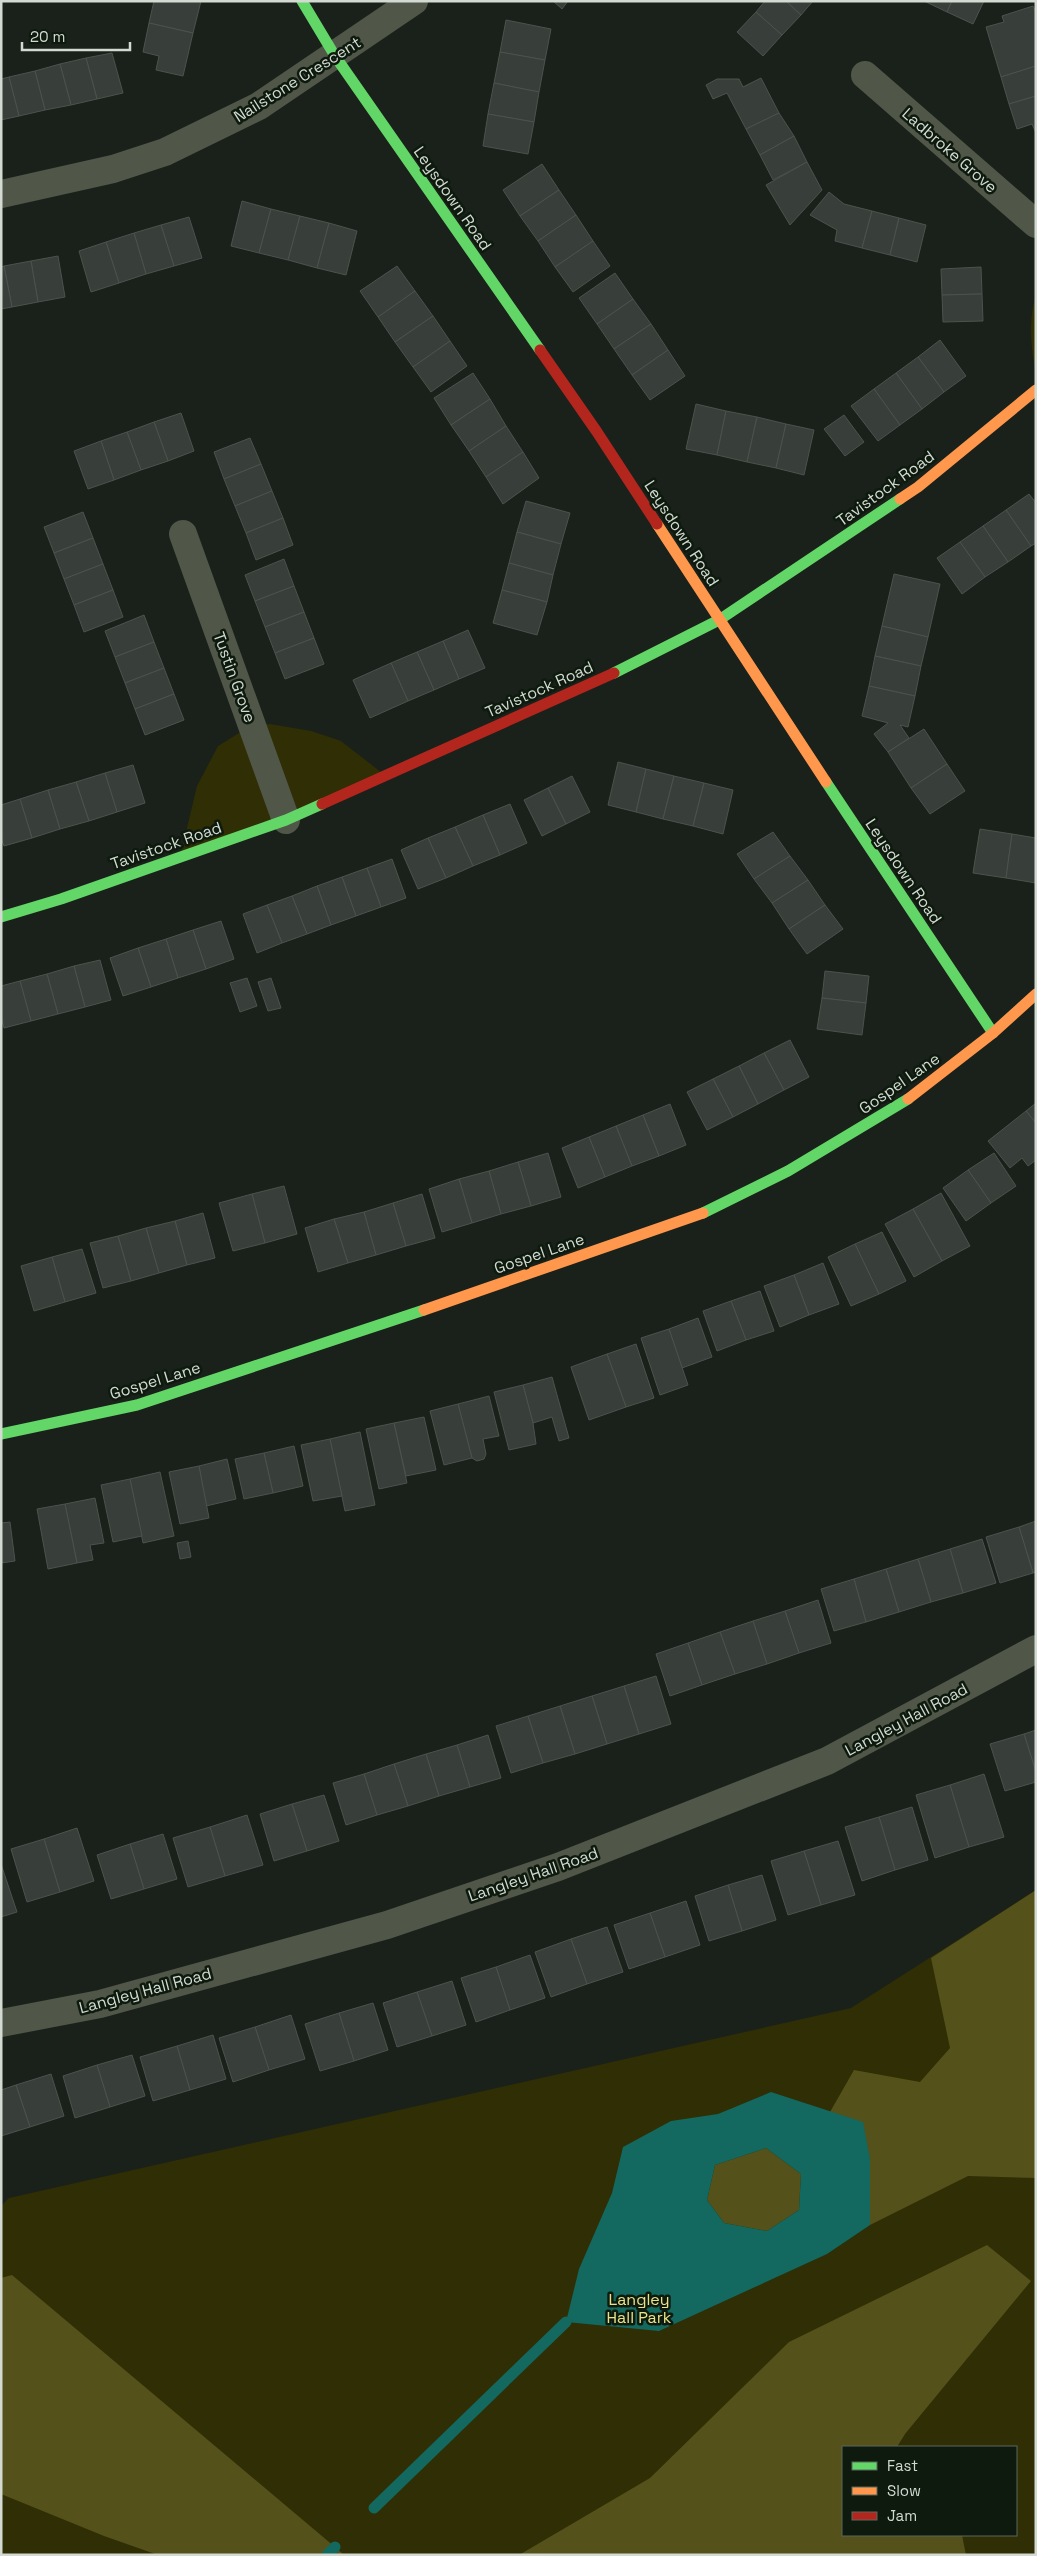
<svg xmlns="http://www.w3.org/2000/svg" width="1037" height="2556" font-family="'Space Grotesk',sans-serif">
	<style>
		.green { fill: #302e04; fill-rule: evenodd }
		.forest { fill: #54511a }
		.water { fill: #13685f; fill-rule: evenodd }
		.lines { fill: none; stroke-linecap: round; stroke-linejoin: round }
		.stream { stroke: #13685f; stroke-width: 11 }
		.building { fill: #383f3a; stroke: #4c524e }
		.street { stroke: #505648; stroke-width: 28 }
		.fast { stroke: #63d668; stroke-width: 11 }
		.slow { stroke: #ff974d; stroke-width: 11 }
		.jam { stroke: #b3261e; stroke-width: 11 }
		.labels { text-anchor: middle; stroke-width: 5; stroke-linejoin: round; paint-order: stroke }
		.street-label { font-size: 16px; fill: #d2dad1; stroke: #0e1a0e }
		.park-label { font-size: 16px; fill: #e8e288; stroke: #0e1a0e }
	</style>
	<rect width="100%" height="100%" fill="#1a211a"/>
	<!-- green -->
	<g class="green">
		<path d="M1036,296v78c-5,-25 -8,-55 0,-78z"/>
		<path d="M270,724l41,7 30,10 45,35 -206,81 17,-71 21,-40 34,-21z"/>
		<path d="M1036,1890v665h-1035v-349l8,-8 842,-190zM843,2447h173v88h-173z"/>
	</g>
	<!-- forest -->
	<g class="forest">
		<path d="M1036,1890v288l-68,-2 -98,49v-66l-40,-47 24,-42 66,12 30,-34 -19,-90z"/>
		<path d="M766,2148l35,26 -2,36 -32,21 -43,-8 -17,-23 8,-35z"/>
		<path d="M987,2245l44,36 -126,153 -8,13h-54v88h119l4,20h-447l131,-77 139,-136z"/>
		<path d="M12,2275l323,272 9,8h-186l-54,-19 -103,-42v-216z"/>
	</g>
	<!-- water -->
	<path class="water" d="M771,2092l92,30 7,37v66l-43,29 -168,77 -93,-9 13,-53 33,-76 11,-46 48,-26 47,-7zM766,2148l35,26 -2,36 -32,21 -43,-8 -17,-23 8,-35z"/>
	<g class="lines">
		<!-- stream -->
		<g class="stream">
			<path d="M374,2508l192,-186"/>
			<path d="M327,2555l8,-8"/>
		</g>
	</g>
	<!-- building -->
	<g class="building">
		<path d="M154,1h47l-8,32 -44,-10z"/>
		<path d="M553,1h15l-6,8z"/>
		<path d="M765,1h21l15,14 -19,20 -26,-23z"/>
		<path d="M786,1h27l-12,14z"/>
		<path d="M924,1h28l-5,11z"/>
		<path d="M952,1h32l-11,23 -26,-12z"/>
		<path d="M1033,6l3,7v53l-35,11 -15,-50 18,-5 -2,-6z"/>
		<path d="M756,12l26,23 -19,21 -26,-24z"/>
		<path d="M506,20l45,9 -6,31 -45,-8z"/>
		<path d="M149,23l44,10 -10,43 -27,-6 3,-14 -16,-4z"/>
		<path d="M500,52l45,8 -6,32 -45,-9z"/>
		<path d="M112,53l11,40 -26,6 -11,-41z"/>
		<path d="M86,58l11,41 -26,6 -11,-41z"/>
		<path d="M60,64l11,41 -26,5 -10,-39z"/>
		<path d="M1036,66v30l-27,8 -8,-27z"/>
		<path d="M35,71l10,39 -26,6 -10,-39z"/>
		<path d="M9,77l10,39 -18,4v-41z"/>
		<path d="M761,78l18,35 -33,16 -19,-36 -14,6 -7,-14 11,-6h22l4,8z"/>
		<path d="M494,83l45,9 -5,30 -46,-8z"/>
		<path d="M1036,96v37l-4,-9 -15,5 -8,-25z"/>
		<path d="M779,113l15,23 -34,19 -14,-26z"/>
		<path d="M488,114l46,8 -6,32 -45,-8z"/>
		<path d="M794,136l13,26 -34,18 -13,-25z"/>
		<path d="M807,162l15,28 -32,35 -24,-40z"/>
		<path d="M542,164l17,26 -39,26 -17,-26z"/>
		<path d="M559,190l17,25 -38,26 -18,-25z"/>
		<path d="M829,192l15,12 28,7 -10,37 -27,-7 2,-11 -27,-15z"/>
		<path d="M242,201l29,8 -12,44 -28,-7z"/>
		<path d="M271,209l29,7 -12,44 -29,-7z"/>
		<path d="M872,211l27,7 -9,37 -28,-7z"/>
		<path d="M576,215l17,26 -38,26 -17,-26z"/>
		<path d="M300,216l29,7 -12,45 -29,-8z"/>
		<path d="M189,217l13,41 -28,8 -13,-41z"/>
		<path d="M899,218l27,7 -9,37 -27,-7z"/>
		<path d="M329,223l28,8 -11,44 -29,-7z"/>
		<path d="M161,225l13,41 -28,8 -12,-41z"/>
		<path d="M134,233l12,41 -27,9 -13,-41z"/>
		<path d="M593,241l17,25 -37,26 -18,-25z"/>
		<path d="M106,242l13,41 -28,9 -12,-41z"/>
		<path d="M58,256l7,41 -27,5 -7,-41z"/>
		<path d="M31,261l7,41 -26,5 -8,-41z"/>
		<path d="M4,266l8,41 -11,2v-42z"/>
		<path d="M397,266l18,25 -37,26 -18,-26z"/>
		<path d="M981,267l1,27 -40,1 -1,-26z"/>
		<path d="M615,273l18,26 -36,25 -18,-26z"/>
		<path d="M415,291l18,25 -38,26 -17,-25z"/>
		<path d="M982,294l1,27 -40,1 -1,-27z"/>
		<path d="M633,299l18,25 -37,25 -17,-25z"/>
		<path d="M433,316l17,25 -37,26 -18,-25z"/>
		<path d="M651,324l17,26 -36,25 -18,-26z"/>
		<path d="M940,340l26,36 -22,16 -26,-35z"/>
		<path d="M450,341l17,25 -36,26 -18,-25z"/>
		<path d="M668,350l17,26 -35,24 -18,-25z"/>
		<path d="M918,357l26,35 -22,17 -26,-36z"/>
		<path d="M473,373l17,26 -39,26 -17,-27z"/>
		<path d="M896,373l26,36 -22,16 -26,-36z"/>
		<path d="M874,389l26,36 -22,16 -27,-35z"/>
		<path d="M490,399l16,27 -37,25 -18,-26z"/>
		<path d="M696,404l30,7 -9,44 -31,-6z"/>
		<path d="M726,411l31,6 -10,45 -30,-7z"/>
		<path d="M181,413l13,38 -26,10 -14,-39z"/>
		<path d="M844,415l20,27 -19,14 -21,-27z"/>
		<path d="M757,417l29,7 -10,44 -29,-6z"/>
		<path d="M154,422l14,39 -27,9 -14,-38z"/>
		<path d="M786,424l28,6 -10,45 -28,-7z"/>
		<path d="M506,426l17,26 -37,25 -17,-26z"/>
		<path d="M127,432l14,38 -27,10 -13,-39z"/>
		<path d="M250,438l11,26 -37,15 -10,-27z"/>
		<path d="M101,441l13,39 -26,9 -14,-38z"/>
		<path d="M523,452l16,26 -36,26 -17,-27z"/>
		<path d="M261,464l11,27 -37,15 -11,-27z"/>
		<path d="M272,491l11,27 -37,15 -11,-27z"/>
		<path d="M1029,494l7,9v40l-5,3 -25,-36z"/>
		<path d="M526,501l44,12 -9,31 -44,-12z"/>
		<path d="M1006,510l25,36 -23,16 -25,-36z"/>
		<path d="M83,512l10,26 -39,15 -10,-26z"/>
		<path d="M283,518l10,27 -37,15 -10,-27z"/>
		<path d="M983,526l25,36 -23,15 -25,-35z"/>
		<path d="M517,532l44,12 -8,31 -44,-12z"/>
		<path d="M93,538l10,26 -39,15 -10,-26z"/>
		<path d="M960,542l25,35 -23,17 -25,-36z"/>
		<path d="M284,559l10,27 -39,15 -10,-26z"/>
		<path d="M509,563l44,12 -6,27 -45,-12z"/>
		<path d="M103,564l10,26 -39,15 -10,-26z"/>
		<path d="M894,574l46,10 -12,53 -46,-11z"/>
		<path d="M294,586l10,26 -39,15 -10,-26z"/>
		<path d="M113,590l10,27 -39,15 -10,-27z"/>
		<path d="M502,590l45,12 -10,33 -44,-12z"/>
		<path d="M304,612l10,26 -39,15 -10,-26z"/>
		<path d="M144,615l10,27 -39,15 -10,-26z"/>
		<path d="M882,626l46,11 -7,29 -46,-10z"/>
		<path d="M468,630l17,38 -26,11 -16,-38z"/>
		<path d="M314,638l10,26 -39,15 -10,-26z"/>
		<path d="M443,641l16,38 -25,11 -17,-38z"/>
		<path d="M154,642l10,26 -39,15 -10,-26z"/>
		<path d="M417,652l17,38 -26,11 -17,-38z"/>
		<path d="M875,656l46,10 -6,30 -46,-10z"/>
		<path d="M391,663l17,38 -38,17 -17,-38z"/>
		<path d="M164,668l10,26 -39,15 -10,-26z"/>
		<path d="M869,686l46,10 -7,31 -8,-2 9,13 -21,14 -14,-18 14,-11 -26,-7z"/>
		<path d="M174,694l10,26 -39,15 -10,-26z"/>
		<path d="M924,729l23,35 -36,24 -23,-36z"/>
		<path d="M618,762l28,7 -10,43 -28,-7z"/>
		<path d="M947,764l18,27 -35,23 -19,-26z"/>
		<path d="M133,765l12,38 -28,9 -12,-39z"/>
		<path d="M646,769l28,7 -11,43 -27,-7z"/>
		<path d="M105,773l12,39 -28,9 -13,-39z"/>
		<path d="M572,776l18,36 -24,12 -18,-36z"/>
		<path d="M674,776l30,7 -11,43 -30,-7z"/>
		<path d="M76,782l13,39 -29,8 -12,-39z"/>
		<path d="M704,783l29,7 -10,44 -30,-8z"/>
		<path d="M548,788l18,36 -24,12 -18,-36z"/>
		<path d="M48,790l12,39 -28,9 -12,-39z"/>
		<path d="M20,799l12,39 -28,8 -3,-8v-33z"/>
		<path d="M510,804l17,39 -27,12 -17,-40z"/>
		<path d="M483,815l17,40 -27,11 -18,-39z"/>
		<path d="M455,827l18,39 -27,12 -18,-40z"/>
		<path d="M980,829l32,5 -6,44 -33,-5z"/>
		<path d="M773,832l17,24 -36,23 -17,-25z"/>
		<path d="M1012,834l24,4v45l-30,-5z"/>
		<path d="M428,838l18,40 -28,11 -17,-39z"/>
		<path d="M790,856l18,24 -36,23 -18,-24z"/>
		<path d="M392,859l14,39 -25,9 -14,-39z"/>
		<path d="M367,868l14,39 -25,9 -14,-39z"/>
		<path d="M342,877l14,39 -25,9 -14,-39z"/>
		<path d="M808,880l17,25 -36,24 -17,-26z"/>
		<path d="M317,886l14,39 -24,9 -15,-38z"/>
		<path d="M292,896l15,38 -25,9 -15,-38z"/>
		<path d="M267,905l15,38 -25,10 -14,-39z"/>
		<path d="M825,905l18,24 -36,25 -18,-25z"/>
		<path d="M221,921l13,38 -28,10 -13,-39z"/>
		<path d="M193,930l13,39 -28,9 -12,-39z"/>
		<path d="M166,939l12,39 -27,9 -13,-39z"/>
		<path d="M138,948l13,39 -28,9 -13,-38z"/>
		<path d="M100,960l11,40 -26,7 -11,-41z"/>
		<path d="M74,966l11,41 -27,7 -11,-40z"/>
		<path d="M825,971l44,5 -3,27 -44,-5z"/>
		<path d="M47,974l11,40 -27,7 -11,-40z"/>
		<path d="M247,978l10,28 -17,6 -10,-29z"/>
		<path d="M271,978l10,30 -13,3 -10,-29z"/>
		<path d="M20,981l11,40 -27,7 -3,-12v-30z"/>
		<path d="M822,998l44,5 -4,32 -45,-6z"/>
		<path d="M790,1040l19,37 -25,13 -20,-37z"/>
		<path d="M764,1053l20,37 -26,14 -19,-38z"/>
		<path d="M739,1066l19,38 -25,13 -20,-38z"/>
		<path d="M713,1079l20,38 -26,13 -20,-38z"/>
		<path d="M1036,1103v20l-10,-12z"/>
		<path d="M670,1104l16,41 -27,11 -16,-41z"/>
		<path d="M1026,1111l10,12v37l-8,6 -6,-8 -12,10 -22,-27z"/>
		<path d="M643,1115l16,41 -27,10 -16,-40z"/>
		<path d="M616,1126l16,40 -27,11 -16,-40z"/>
		<path d="M589,1137l16,40 -27,11 -16,-40z"/>
		<path d="M548,1153l13,44 -30,9 -13,-44z"/>
		<path d="M994,1153l22,33 -25,17 -23,-33z"/>
		<path d="M518,1162l13,44 -30,8 -12,-43z"/>
		<path d="M968,1170l23,33 -25,18 -23,-33z"/>
		<path d="M489,1171l12,43 -29,9 -13,-44z"/>
		<path d="M459,1179l13,44 -30,9 -13,-43z"/>
		<path d="M284,1186l13,48 -32,9 -13,-49z"/>
		<path d="M941,1193l29,53 -28,15 -29,-52z"/>
		<path d="M252,1194l13,49 -32,8 -14,-48z"/>
		<path d="M422,1194l13,44 -29,8 -13,-43z"/>
		<path d="M393,1203l13,43 -30,9 -12,-43z"/>
		<path d="M913,1209l29,52 -28,16 -29,-53z"/>
		<path d="M364,1212l12,43 -28,8 -14,-44z"/>
		<path d="M203,1213l12,45 -28,7 -12,-44z"/>
		<path d="M334,1219l14,44 -30,9 -13,-44z"/>
		<path d="M175,1221l12,44 -28,8 -13,-45z"/>
		<path d="M146,1228l13,45 -28,8 -13,-45z"/>
		<path d="M882,1232l24,49 -27,13 -24,-50z"/>
		<path d="M118,1236l13,45 -28,7 -13,-45z"/>
		<path d="M855,1244l24,50 -28,12 -23,-49z"/>
		<path d="M82,1249l14,44 -31,9 -13,-45z"/>
		<path d="M52,1257l13,45 -31,9 -13,-45z"/>
		<path d="M823,1263l16,41 -30,11 -15,-40z"/>
		<path d="M794,1275l15,40 -29,12 -16,-41z"/>
		<path d="M760,1291l14,40 -28,9 -15,-39z"/>
		<path d="M731,1301l15,39 -29,11 -14,-40z"/>
		<path d="M698,1318l14,39 -30,11 -13,-39z"/>
		<path d="M669,1329l19,56 -28,10 -19,-57z"/>
		<path d="M636,1344l18,54 -28,9 -19,-53z"/>
		<path d="M607,1354l19,53 -37,13 -18,-53z"/>
		<path d="M552,1377l17,61 -10,3 -7,-24 -19,6 -10,-38z"/>
		<path d="M523,1385l10,38 3,21 -27,6 -15,-58z"/>
		<path d="M489,1396l10,40 -16,3 3,15 -2,5 -7,2 -5,-3 -14,-54z"/>
		<path d="M458,1404l14,54 -28,7 -14,-54z"/>
		<path d="M424,1417l12,53 -30,6 -12,-53z"/>
		<path d="M394,1423l13,60 -28,6 -13,-60z"/>
		<path d="M360,1432l15,73 -30,6 -15,-72z"/>
		<path d="M330,1439l12,57 -29,5 -12,-56z"/>
		<path d="M294,1446l9,40 -30,7 -9,-40z"/>
		<path d="M264,1453l9,40 -29,6 -9,-40z"/>
		<path d="M227,1459l9,40 -30,7 -7,-40z"/>
		<path d="M199,1466l10,52 -29,6 -11,-52z"/>
		<path d="M160,1472l14,64 -31,7 -13,-64z"/>
		<path d="M130,1479l12,57 -29,6 -12,-57z"/>
		<path d="M95,1498l9,45 -14,2 3,15 -16,3 -12,-59z"/>
		<path d="M65,1504l12,59 -29,6 -11,-60z"/>
		<path d="M1036,1521v51l-3,1 -14,-46z"/>
		<path d="M10,1522l5,39 -14,2v-40z"/>
		<path d="M1019,1527l14,46 -33,10 -14,-46z"/>
		<path d="M982,1539l14,44 -33,10 -13,-44z"/>
		<path d="M188,1541l3,16 -11,2 -3,-16z"/>
		<path d="M950,1549l13,44 -32,9 -13,-43z"/>
		<path d="M918,1559l13,43 -32,10 -13,-43z"/>
		<path d="M886,1569l13,43 -33,10 -12,-43z"/>
		<path d="M854,1579l12,43 -32,9 -13,-42z"/>
		<path d="M818,1600l13,43 -32,10 -14,-42z"/>
		<path d="M785,1611l14,42 -32,11 -14,-43z"/>
		<path d="M753,1621l14,43 -32,10 -15,-42z"/>
		<path d="M720,1632l15,42 -33,11 -14,-42z"/>
		<path d="M688,1643l14,42 -32,11 -14,-42z"/>
		<path d="M656,1676l15,48 -32,10 -15,-48z"/>
		<path d="M624,1686l15,48 -32,10 -15,-48z"/>
		<path d="M592,1696l15,48 -32,10 -15,-48z"/>
		<path d="M560,1706l15,48 -32,9 -15,-47z"/>
		<path d="M528,1716l15,47 -32,10 -15,-47z"/>
		<path d="M1036,1730v42l-12,-38z"/>
		<path d="M1024,1734l12,38v10l-31,9 -15,-47z"/>
		<path d="M488,1735l13,43 -31,9 -13,-42z"/>
		<path d="M457,1745l13,42 -31,9 -13,-42z"/>
		<path d="M426,1754l13,42 -31,10 -14,-42z"/>
		<path d="M394,1764l14,42 -31,9 -13,-41z"/>
		<path d="M364,1774l13,41 -31,10 -13,-42z"/>
		<path d="M984,1774l20,63 -35,10 -19,-62z"/>
		<path d="M950,1785l19,62 -34,11 -19,-63z"/>
		<path d="M324,1795l15,46 -32,10 -15,-47z"/>
		<path d="M292,1804l15,47 -33,10 -14,-47z"/>
		<path d="M912,1807l16,53 -33,10 -16,-53z"/>
		<path d="M247,1815l16,50 -38,11 -15,-49z"/>
		<path d="M879,1817l16,53 -33,11 -17,-54z"/>
		<path d="M210,1827l15,49 -37,11 -15,-49z"/>
		<path d="M77,1828l17,53 -34,11 -16,-53z"/>
		<path d="M163,1834l14,45 -33,10 -14,-45z"/>
		<path d="M44,1839l16,53 -33,10 -16,-53z"/>
		<path d="M838,1841l17,54 -34,10 -17,-54z"/>
		<path d="M130,1844l14,45 -33,10 -14,-44z"/>
		<path d="M804,1851l17,54 -33,10 -17,-54z"/>
		<path d="M1,1864l16,48 -16,5z"/>
		<path d="M762,1875l14,45 -34,11 -14,-46z"/>
		<path d="M728,1885l14,46 -33,10 -14,-45z"/>
		<path d="M686,1901l14,44 -35,12 -15,-44z"/>
		<path d="M650,1913l15,44 -36,12 -15,-44z"/>
		<path d="M607,1927l16,45 -36,12 -16,-45z"/>
		<path d="M571,1939l16,45 -36,13 -16,-45z"/>
		<path d="M530,1955l15,43 -35,12 -14,-43z"/>
		<path d="M496,1967l14,43 -34,12 -15,-44z"/>
		<path d="M452,1981l14,44 -34,11 -15,-44z"/>
		<path d="M417,1992l15,44 -35,11 -14,-44z"/>
		<path d="M373,2003l15,47 -34,11 -15,-48z"/>
		<path d="M339,2013l15,48 -34,10 -15,-47z"/>
		<path d="M291,2015l14,44 -36,11 -14,-43z"/>
		<path d="M255,2027l14,43 -36,12 -14,-44z"/>
		<path d="M213,2035l13,44 -36,11 -13,-44z"/>
		<path d="M177,2046l13,44 -37,11 -13,-44z"/>
		<path d="M132,2055l13,41 -35,11 -13,-42z"/>
		<path d="M97,2065l13,42 -35,11 -12,-42z"/>
		<path d="M51,2074l13,42 -34,11 -14,-42z"/>
		<path d="M16,2085l14,42 -29,9v-46z"/>
	</g>
	<g class="lines">
		<!-- street -->
		<g class="street">
			<path d="M865,75l171,149"/>
			<path d="M1,194l112,-25 52,-17 94,-46 155,-105"/>
			<path d="M183,534l103,286"/>
			<path d="M1,2023l99,-19 287,-79 171,-58 269,-106 209,-112"/>
		</g>
		<!-- fast -->
		<g class="fast">
			<path d="M302,1l33,55 205,294"/>
			<path d="M614,673l105,-53 181,-121"/>
			<path d="M826,782l167,251"/>
			<path d="M1,917l60,-18 225,-79 36,-16"/>
			<path d="M703,1213l85,-42 120,-72"/>
			<path d="M1,1434l136,-29 287,-95"/>
		</g>
		<!-- slow -->
		<g class="slow">
			<path d="M900,499l18,-12 118,-97"/>
			<path d="M657,524l169,258"/>
			<path d="M908,1099l85,-66 43,-39"/>
			<path d="M424,1310l279,-97"/>
		</g>
		<!-- jam -->
		<g class="jam">
			<path d="M540,350l57,82 60,92"/>
			<path d="M322,804l292,-131"/>
		</g>
	</g>
	<g class="labels">
		<!-- street labels -->
		<g class="street-label">
			<text transform="translate(297 79) rotate(-32)" y="6">Nailstone Crescent</text>
			<text transform="translate(950 150) rotate(41)" y="6">Ladbroke Grove</text>
			<text transform="translate(453 198) rotate(55)" y="6">Leysdown Road</text>
			<text transform="translate(885 488) rotate(-36)" y="6">Tavistock Road</text>
			<text transform="translate(682 533) rotate(57)" y="6">Leysdown Road</text>
			<text transform="translate(235 677) rotate(70)" y="6">Tustin Grove</text>
			<text transform="translate(539 689) rotate(-24)" y="6">Tavistock Road</text>
			<text transform="translate(166 845) rotate(-19)" y="6">Tavistock Road</text>
			<text transform="translate(904 871) rotate(56)" y="6">Leysdown Road</text>
			<text transform="translate(899 1083) rotate(-35)" y="6">Gospel Lane</text>
			<text transform="translate(539 1253) rotate(-19)" y="6">Gospel Lane</text>
			<text transform="translate(155 1380) rotate(-17)" y="6">Gospel Lane</text>
			<text transform="translate(906 1719) rotate(-28)" y="6">Langley Hall Road</text>
			<text transform="translate(533 1874) rotate(-19)" y="6">Langley Hall Road</text>
			<text transform="translate(145 1990) rotate(-15)" y="6">Langley Hall Road</text>
		</g>
		<!-- park labels -->
		<g class="park-label">
			<text x="639" y="2305">Langley<tspan x="639" dy="18">Hall Park</tspan></text>
		</g>
	</g>
	<!-- border -->
	<rect width="1037" height="2556" fill="none" stroke="#d2dad1" stroke-width="5"/>
	<!-- legend -->
	<rect x="842" y="2446" width="175" height="90" fill="#0e1a0e" stroke="#5c675c"/>
	<rect x="852" y="2462" width="25" height="8" fill="#63d668" stroke="#5c675c"/>
	<text x="887" y="2471" font-size="15" fill="#d2dad1">Fast</text>
	<rect x="852" y="2487" width="25" height="8" fill="#ff974d" stroke="#5c675c"/>
	<text x="887" y="2496" font-size="15" fill="#d2dad1">Slow</text>
	<rect x="852" y="2512" width="25" height="8" fill="#b3261e" stroke="#5c675c"/>
	<text x="887" y="2521" font-size="15" fill="#d2dad1">Jam</text>
	<!-- scale -->
	<path d="M22 42v8h108v-8" fill="none" stroke="#d2dad1" stroke-width="2.5"/>
	<text x="30" y="42" font-size="15" fill="#d2dad1" stroke="#0e1a0e" stroke-width="4" paint-order="stroke">20 m</text>
</svg>
